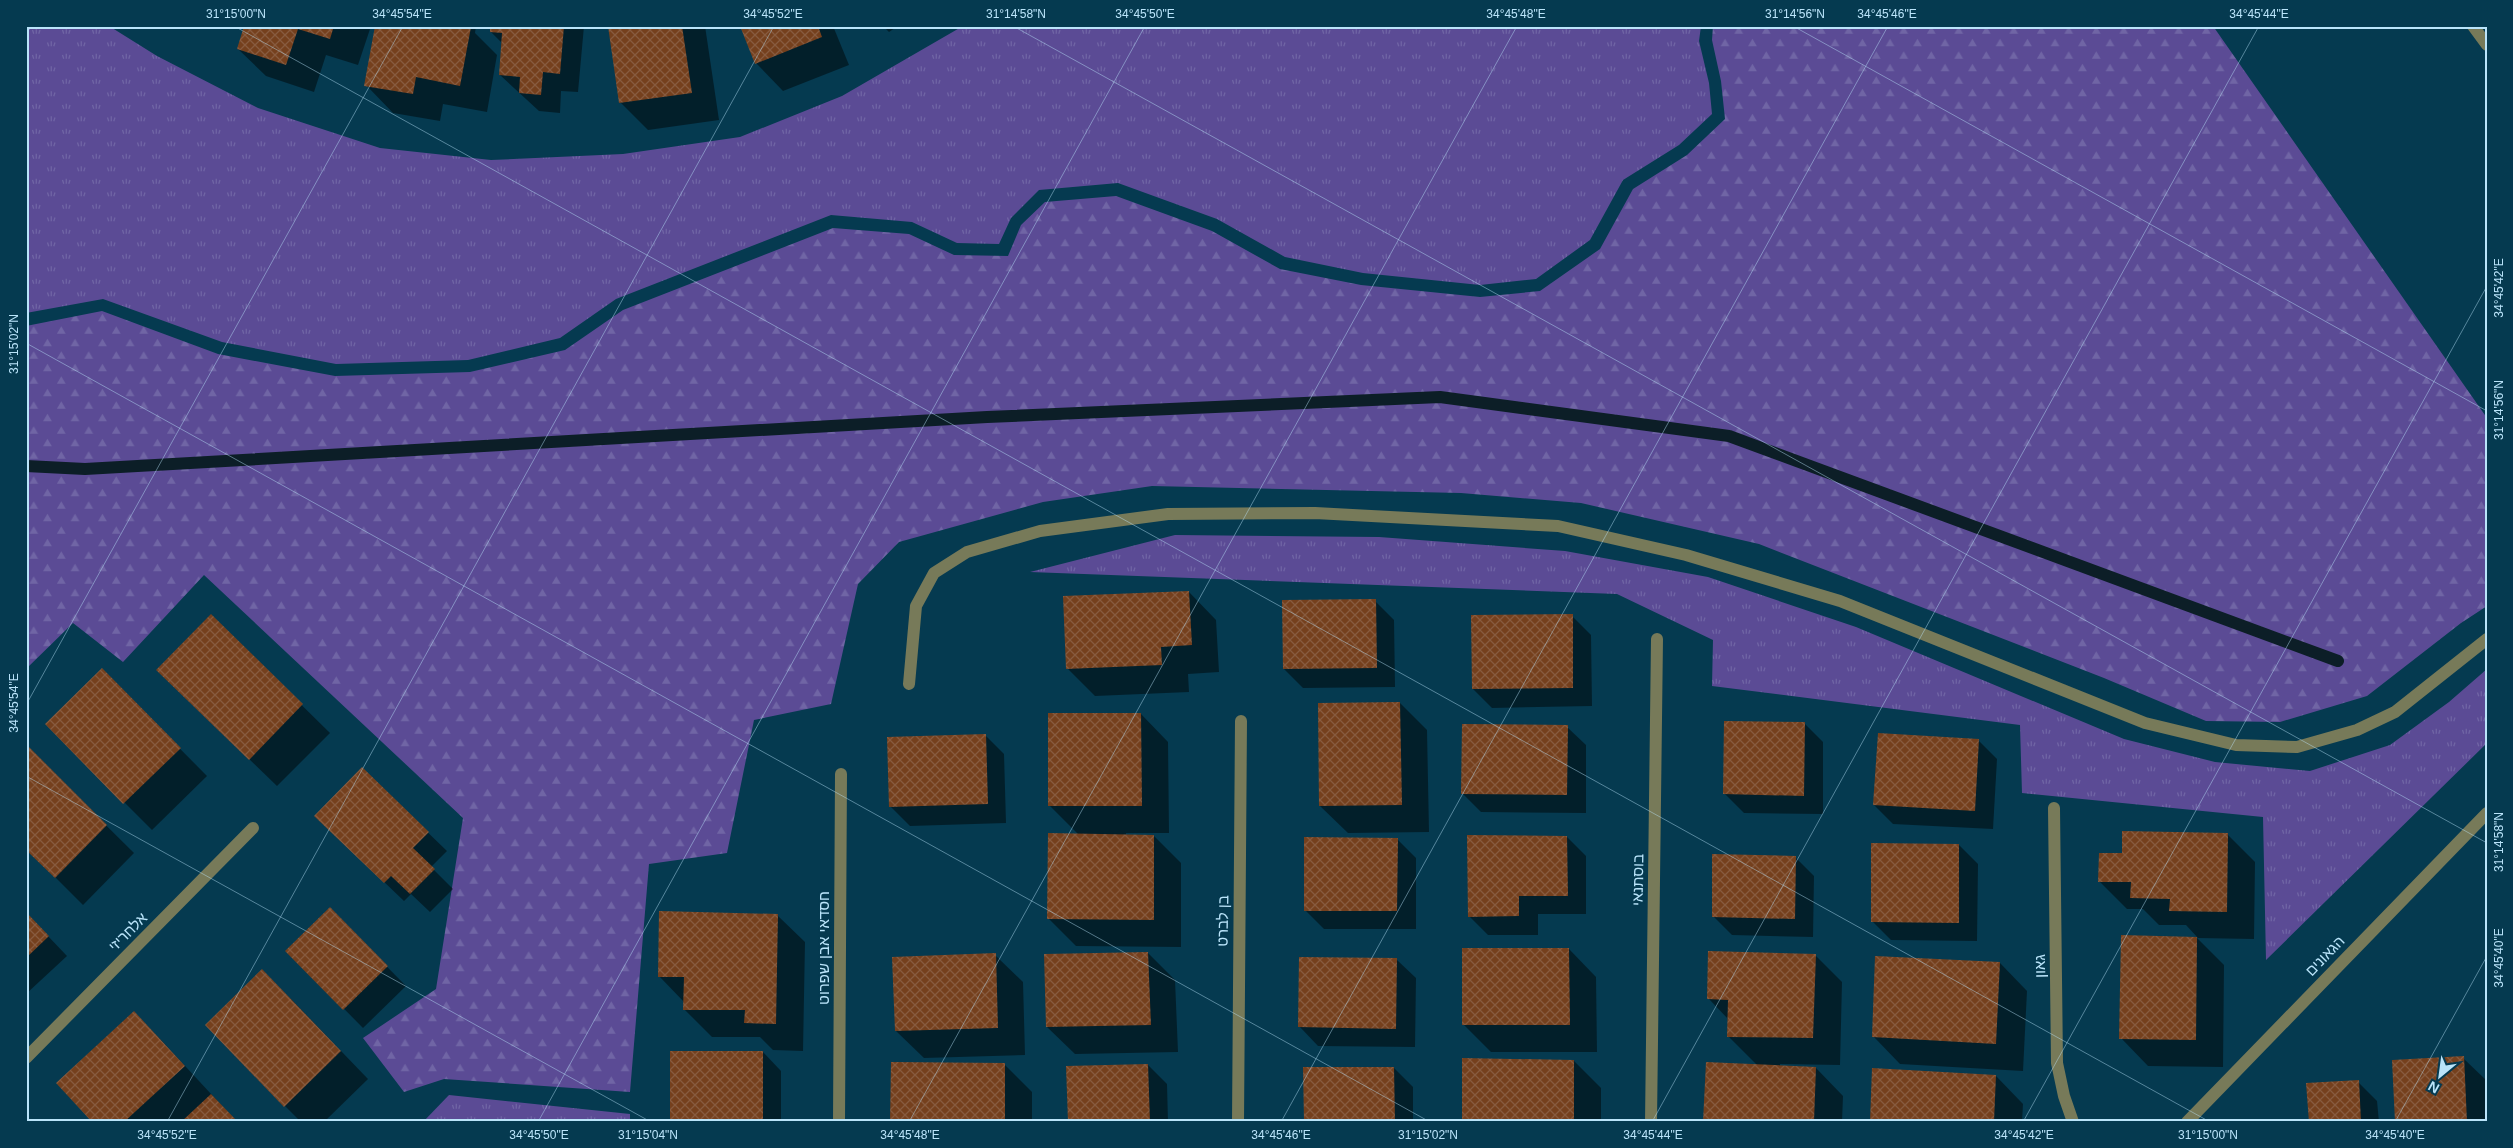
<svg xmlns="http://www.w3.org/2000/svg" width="2513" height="1148" font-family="Helvetica,Heebo,sans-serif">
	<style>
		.grass { fill: url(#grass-tufts) }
		.forest { fill: url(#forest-firs) }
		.shadow { fill: #0007 }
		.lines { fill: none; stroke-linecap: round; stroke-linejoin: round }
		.stream { stroke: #0c1e27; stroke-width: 12 }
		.building { fill: url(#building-cross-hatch) }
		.minor { stroke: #777a59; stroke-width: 12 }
		.ticks { fill: none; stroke: #bae4fa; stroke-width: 1; stroke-opacity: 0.45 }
		.labels { text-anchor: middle; stroke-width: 4; stroke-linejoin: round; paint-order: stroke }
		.street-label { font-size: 15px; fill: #bae4fa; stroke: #053a50 }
		.neatline { fill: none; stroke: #bae4fa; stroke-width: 2 }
		.ticks-label { font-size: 12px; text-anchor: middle; fill: #bae4fa }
	</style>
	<defs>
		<pattern id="grass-tufts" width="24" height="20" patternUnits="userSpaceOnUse" patternTransform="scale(1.25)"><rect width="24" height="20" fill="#5b4b95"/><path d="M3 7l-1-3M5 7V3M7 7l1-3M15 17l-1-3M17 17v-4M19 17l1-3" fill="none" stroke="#7065a5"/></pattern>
		<pattern id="forest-firs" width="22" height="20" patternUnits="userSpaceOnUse" patternTransform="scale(1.25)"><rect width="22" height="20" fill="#5b4b95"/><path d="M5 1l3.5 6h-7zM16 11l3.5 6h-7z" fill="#7065a5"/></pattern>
		<pattern id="building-cross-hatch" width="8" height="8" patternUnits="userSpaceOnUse" patternTransform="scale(1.25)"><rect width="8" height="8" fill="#75401d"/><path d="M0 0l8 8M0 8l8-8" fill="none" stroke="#875b3f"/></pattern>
	</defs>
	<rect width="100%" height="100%" fill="#053a50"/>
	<!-- grass -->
	<g class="grass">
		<path d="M26,26h83l48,30 101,52 122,40 111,12 132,-6 117,-17 102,-41 121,-70h738l-2,15 10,42 3,31 -33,31 -56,35 -33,60 -54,39 -56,6 -117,-12 -78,-16 -68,-38 -99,-36 -79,7 -28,28 -12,26 -42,-1 -45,-21 -81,-7 -215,84 -56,39 -92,22 -132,4 -114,-22 -119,-43 -77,14z"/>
		<path d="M1175,535l204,2 186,14 143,26 148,50 268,112 91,23 95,9 80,-26 59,-43 38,-33v74l-221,217 -3,-143 -241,-24 -2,-68 -308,-39 1,-46 -96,-46 -587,-22z"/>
		<path d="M449,1095l181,19v8h-207z"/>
	</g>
	<!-- forest -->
	<path class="forest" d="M1713,26h500l274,392v188l-26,17 -94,73 -87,26 -74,-1 -102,-43 -345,-134 -178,-41 -120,-10 -309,-7 -109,16 -144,40 -41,42 -27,120 -77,16 -27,133 -78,11 -19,228 -186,-13 -40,13 -41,-54 73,-49 27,-171 -259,-243 -81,87 -50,-39 -47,46v-343l76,-15 116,43 117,22 135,-4 95,-22 58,-40 210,-82 76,6 45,21 54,1 13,-31 24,-23 71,-6 96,35 68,38 81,16 119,12 60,-6 60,-42 33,-60 54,-34 38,-36 -4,-38 -9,-41z"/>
	<!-- shadow -->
	<g class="shadow">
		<path d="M246,26h125l-13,39 -32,-10 -12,37 -48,-16 -28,-27z"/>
		<path d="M376,26h100l-1,7 22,22 -10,57 -44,-8 -3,17 -47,-8 -27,-28z"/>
		<path d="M491,26h93l-6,66 -17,-1 -1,22 -21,-2 -39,-36 2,-32 -11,-11z"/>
		<path d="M610,26h95l14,94 -71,10 -27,-27z"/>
		<path d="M741,26h92l16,39 -66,26 -27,-28z"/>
		<path d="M883,26h15l-9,6z"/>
		<path d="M1189,592l27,28 3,52 -31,2 1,18 -94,4 -28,-28z"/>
		<path d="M1375,601l19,19 1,67 -92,1 -19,-19z"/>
		<path d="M211,616l119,117 -53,53 -92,-89z"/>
		<path d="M1572,616l19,19 1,71 -100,2 -19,-19z"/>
		<path d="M102,670l105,106 -55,54 -106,-106z"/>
		<path d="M1400,703l27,27 2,102 -81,1 -28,-27z"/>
		<path d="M1141,714l27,28 1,91h-43v2l28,1 27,27v84l-105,-1 -28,-28 31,-83 -29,-29z"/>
		<path d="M1804,723l19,19v72l-79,-1 -19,-19z"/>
		<path d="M1567,727l19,18v68l-105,-1 -19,-19z"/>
		<path d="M986,736l18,18 2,69 -96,3 -19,-19z"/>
		<path d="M1978,740l19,19 -4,70 -100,-5 -19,-19z"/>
		<path d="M26,746l108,107 -51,52 -57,-57z"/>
		<path d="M362,769l85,82 -16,16 22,22 -23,23 -19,-18 -7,7 -69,-66z"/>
		<path d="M2227,834l28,28 -1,77 -57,-1 27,27 -1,102 -75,-1 -27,-28 1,-102 76,2 -12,-13h-27l-16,-16h-16l-28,-28 24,-26z"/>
		<path d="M1567,837l19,19v58h-48v21h-50l-19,-19z"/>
		<path d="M1397,839l19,19v71h-92l-19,-19z"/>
		<path d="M1959,845l19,19 -1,77 -86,-1 -19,-19z"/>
		<path d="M1795,857l19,19 -1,61 -81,-2 -19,-19z"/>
		<path d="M330,909l76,77 -43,42 -76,-77z"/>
		<path d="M26,913l41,43 -41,38z"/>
		<path d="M777,915l28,27 -2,109 -30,-1 -13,-13h-48l-28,-28v-7l-25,-26z"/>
		<path d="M1569,949l27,28 1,75h-106l-27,-27z"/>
		<path d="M1148,953l27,27 3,72 -103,2 -28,-27z"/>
		<path d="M995,955l28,27 2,73 -101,3 -28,-27z"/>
		<path d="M1815,955l27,27 -2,83 -60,-1v2l36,2 27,28 -1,26h-138l53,-57 -29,-29v-17l-19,-20z"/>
		<path d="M1397,960l19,18 -1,69 -97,-1 -18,-19z"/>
		<path d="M2000,963l27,28 -4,80 -123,-7 -27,-28z"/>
		<path d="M290,998l78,81 -44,43h-23l-16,-16z"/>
		<path d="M134,1013l27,27 76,82h-143z"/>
		<path d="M763,1052l18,19v51h-110z"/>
		<path d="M2463,1058l24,23v41h-91z"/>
		<path d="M1574,1061l27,27v34h-138z"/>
		<path d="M1004,1064l28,28v30h-140z"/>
		<path d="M1148,1065l19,19 1,38h-99z"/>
		<path d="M1394,1068l19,19v35h-108z"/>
		<path d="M1996,1076l27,28 -1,18h-151z"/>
		<path d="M2358,1082l19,19 2,21h-69z"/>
	</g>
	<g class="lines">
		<!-- stream -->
		<path class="stream" d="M26,466l59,3 902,-52 453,-20 289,39 609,225"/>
	</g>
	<!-- building -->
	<g class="building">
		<path d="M244,26h90l-4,13 -32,-10 -12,36 -49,-16z"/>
		<path d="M375,26l96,1 -11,59 -44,-9 -3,17 -49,-8z"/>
		<path d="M490,26h74l-4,48 -17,-2 -2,23 -22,-2 1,-16 -21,-2 3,-42 -12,-1z"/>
		<path d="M608,26h74l10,67 -73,10z"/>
		<path d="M740,26h78l4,11 -67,27z"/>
		<path d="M1189,591l3,54 -31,2 1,18 -96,4 -3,-73z"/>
		<path d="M1376,599l1,69 -94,1 -1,-69z"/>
		<path d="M211,614l92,90 -54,56 -93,-90z"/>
		<path d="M1573,614v74l-101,1 -1,-74z"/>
		<path d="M102,668l79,80 -58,56 -78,-80z"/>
		<path d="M1400,702l2,103 -83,1 -1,-103z"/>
		<path d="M1048,713h93l1,93h-94z"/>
		<path d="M1724,721l81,1 -1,74 -81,-2z"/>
		<path d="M1462,724l106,1 -1,70 -106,-1z"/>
		<path d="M1878,733l101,6 -4,72 -102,-6z"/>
		<path d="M986,734l2,70 -99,3 -2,-70z"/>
		<path d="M26,744l81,81 -52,53 -29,-28z"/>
		<path d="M362,767l67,65 -16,16 22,21 -25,25 -19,-18 -7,7 -70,-67z"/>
		<path d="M2122,831l106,2 -1,79 -58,-1 1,-12 -40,-1 1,-16h-33l1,-29h23z"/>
		<path d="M1048,833l106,2v85l-107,-1z"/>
		<path d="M1467,835l100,1 1,60h-49v20l-51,1z"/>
		<path d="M1304,837l94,1 -1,73h-93z"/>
		<path d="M1871,843l88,1v79l-88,-1z"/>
		<path d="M1712,854l84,2 -1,63 -83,-2z"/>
		<path d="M330,907l58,59 -45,44 -58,-59z"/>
		<path d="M659,911l119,3 -2,110 -32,-1 1,-13h-62l1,-33h-26z"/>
		<path d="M26,912l23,24 -23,22z"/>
		<path d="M2121,935l76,2 -1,103 -77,-1z"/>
		<path d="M1462,948h107l1,77h-108z"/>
		<path d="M1708,951l108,3 -3,84 -86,-1 1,-37 -21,-1z"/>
		<path d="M1148,952l3,73 -105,2 -2,-73z"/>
		<path d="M996,953l2,75 -103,3 -3,-74z"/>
		<path d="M1875,956l125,6 -4,82 -124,-7z"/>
		<path d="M1299,957l98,1 -1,71 -98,-2z"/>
		<path d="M262,969l79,82 -57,56 -79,-82z"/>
		<path d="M134,1011l51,55 -61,56h-32l-36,-39z"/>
		<rect x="670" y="1051" width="93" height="71"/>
		<path d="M2464,1056l3,66h-72l-3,-62z"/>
		<path d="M1462,1058l112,2v62h-112z"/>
		<path d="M891,1062l114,1v59h-115z"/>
		<path d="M1706,1062l110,5 -2,55h-111z"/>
		<path d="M1148,1064l2,58h-82l-2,-56z"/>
		<path d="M1303,1067h91l1,55h-91z"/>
		<path d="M1872,1068l124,7 -2,47h-124z"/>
		<path d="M2359,1080l2,42h-52l-3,-39z"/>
		<path d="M211,1094l27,28h-57z"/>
	</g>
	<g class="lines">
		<!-- minor -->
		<g class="minor">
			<path d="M2473,26l14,19"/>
			<path d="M909,684l7,-78 18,-33 33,-21 73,-21 128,-17 147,-1 243,13 128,29 154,46 305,122 91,22 61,2 60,-17 38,-18 92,-73"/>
			<path d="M2054,808l3,255 7,33 9,26"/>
			<path d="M26,1058l227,-230"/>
			<path d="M839,1122l2,-348"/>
			<path d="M1238,1122l3,-401"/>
			<path d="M1651,1122l6,-483"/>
			<path d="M2187,1122l300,-309"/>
		</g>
	</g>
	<!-- ticks -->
	<path class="ticks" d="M234,26l1976,1096M1013,26l1474,817M1793,26l694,385M26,35l5,-9M26,343l1404,779M26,705l377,-679M26,776l625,346M167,1122l607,-1096M538,1122l607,-1096M909,1122l608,-1096M1281,1122l607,-1096M1652,1122l607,-1096M2023,1122l464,-836M2395,1122l92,-166"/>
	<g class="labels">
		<!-- street labels -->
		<g class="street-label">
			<text transform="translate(1638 880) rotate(-89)" y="5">בוסתנאי</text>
			<text transform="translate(1223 921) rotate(-89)" y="5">בן לברט</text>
			<text transform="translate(128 932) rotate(-45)" y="5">אלחריזי</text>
			<text transform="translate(824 948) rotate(-90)" y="5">חסדאי אבן שפרוט</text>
			<text transform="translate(2325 956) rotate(-46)" y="5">הגאונים</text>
			<text transform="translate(2040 966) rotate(-91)" y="5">גאון</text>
		</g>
	</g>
	<!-- border -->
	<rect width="2513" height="1148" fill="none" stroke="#053a50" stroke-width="55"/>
	<!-- north arrow -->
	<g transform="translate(2440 1076) rotate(209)" stroke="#053a50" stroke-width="4" paint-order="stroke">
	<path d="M0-4L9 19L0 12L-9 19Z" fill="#bae4fa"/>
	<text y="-8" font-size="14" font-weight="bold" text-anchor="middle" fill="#bae4fa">N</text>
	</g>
	<rect x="28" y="28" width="2458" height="1092" class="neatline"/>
	<g class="ticks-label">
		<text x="236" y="18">31°15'00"N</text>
		<text x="402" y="18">34°45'54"E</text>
		<text x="773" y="18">34°45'52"E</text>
		<text x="1016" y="18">31°14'58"N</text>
		<text x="1145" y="18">34°45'50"E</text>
		<text x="1516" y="18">34°45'48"E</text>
		<text x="1795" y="18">31°14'56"N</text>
		<text x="1887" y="18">34°45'46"E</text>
		<text x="2259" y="18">34°45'44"E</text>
		<text transform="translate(2499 288) rotate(-90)" y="4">34°45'42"E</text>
		<text transform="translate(14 344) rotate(-90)" y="4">31°15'02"N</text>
		<text transform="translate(2499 410) rotate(-90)" y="4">31°14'56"N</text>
		<text transform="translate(14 703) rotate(-90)" y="4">34°45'54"E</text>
		<text transform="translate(2499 842) rotate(-90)" y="4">31°14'58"N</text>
		<text transform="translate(2499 958) rotate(-90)" y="4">34°45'40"E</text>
		<text x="167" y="1139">34°45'52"E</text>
		<text x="539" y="1139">34°45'50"E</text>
		<text x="648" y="1139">31°15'04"N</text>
		<text x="910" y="1139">34°45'48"E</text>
		<text x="1281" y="1139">34°45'46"E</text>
		<text x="1428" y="1139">31°15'02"N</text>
		<text x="1653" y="1139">34°45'44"E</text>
		<text x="2024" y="1139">34°45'42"E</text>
		<text x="2208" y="1139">31°15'00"N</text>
		<text x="2395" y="1139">34°45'40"E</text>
	</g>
</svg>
